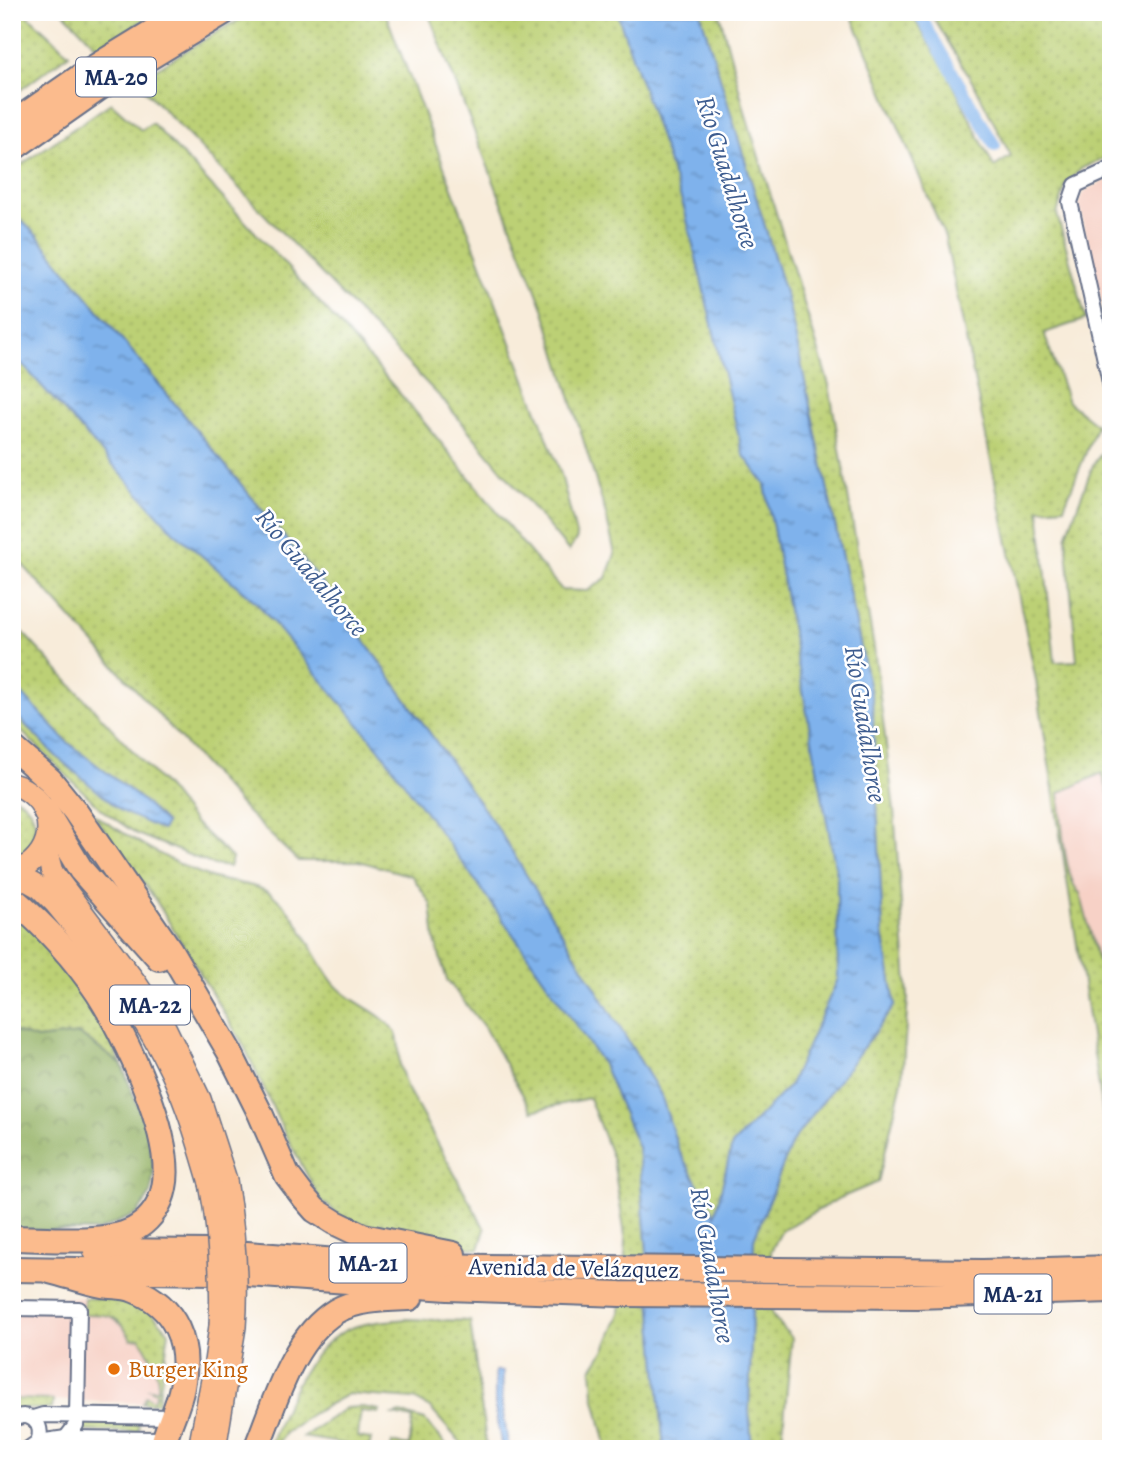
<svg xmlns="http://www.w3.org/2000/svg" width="1123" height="1461" font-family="Alegreya,serif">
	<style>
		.built { fill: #f7d1c6 }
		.grass { fill: url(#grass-dots); stroke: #6c8069; stroke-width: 2 }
		.forest { fill: url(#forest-crowns); stroke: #587062; stroke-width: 2 }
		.water { fill: url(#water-ripples); stroke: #4d70a5; stroke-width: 2 }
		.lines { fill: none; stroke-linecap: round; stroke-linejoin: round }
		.canal { stroke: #7fb2ec; stroke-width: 12 }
		.minor-casing { stroke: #687189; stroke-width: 18 }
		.primary-casing { stroke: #687189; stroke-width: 24 }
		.motorway-casing { stroke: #687189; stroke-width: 28 }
		.minor { stroke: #fff; stroke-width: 14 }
		.primary { stroke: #fbbb8d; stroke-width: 21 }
		.motorway { stroke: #fbbb8d; stroke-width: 24 }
		.primary-bridge-casing { stroke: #687189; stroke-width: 24; stroke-linecap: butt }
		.primary-bridge { stroke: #fbbb8d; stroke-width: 21 }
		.food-dot { fill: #e8710a; stroke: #fff; stroke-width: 2.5 }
		.labels { text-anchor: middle; stroke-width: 5; stroke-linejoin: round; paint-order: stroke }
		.shield { fill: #fff; stroke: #5f6d8e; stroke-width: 2 }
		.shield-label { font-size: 23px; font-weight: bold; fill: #1b2f5e }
		.street-label { font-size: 24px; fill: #1b2f5e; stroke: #fff }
		.food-label { font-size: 24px; fill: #c56008; stroke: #fff; text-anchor: start }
		.water-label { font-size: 26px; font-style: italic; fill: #3e5d90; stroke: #fff }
	</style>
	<defs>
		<pattern id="grass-dots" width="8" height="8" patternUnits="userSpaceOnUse" patternTransform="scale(1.75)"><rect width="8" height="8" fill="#bcd074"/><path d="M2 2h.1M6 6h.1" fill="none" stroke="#a1b367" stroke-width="1.8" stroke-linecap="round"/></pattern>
		<pattern id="forest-crowns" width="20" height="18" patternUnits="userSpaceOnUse" patternTransform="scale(1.75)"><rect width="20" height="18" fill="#95b266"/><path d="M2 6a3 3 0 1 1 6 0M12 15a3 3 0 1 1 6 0" fill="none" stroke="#799157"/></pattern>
		<pattern id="water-ripples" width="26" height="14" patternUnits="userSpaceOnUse" patternTransform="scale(1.75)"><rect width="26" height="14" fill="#7fb2ec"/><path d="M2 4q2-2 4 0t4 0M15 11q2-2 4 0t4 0" fill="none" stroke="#6791c2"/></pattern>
	</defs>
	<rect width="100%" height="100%" fill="#fff"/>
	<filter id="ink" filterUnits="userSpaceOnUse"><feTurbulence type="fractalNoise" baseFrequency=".0143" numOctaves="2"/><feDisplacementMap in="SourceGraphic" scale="14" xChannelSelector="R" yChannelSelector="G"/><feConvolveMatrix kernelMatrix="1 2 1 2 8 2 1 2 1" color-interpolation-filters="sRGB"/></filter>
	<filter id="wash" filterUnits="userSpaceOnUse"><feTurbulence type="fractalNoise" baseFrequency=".00686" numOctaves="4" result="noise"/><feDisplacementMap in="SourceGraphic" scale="28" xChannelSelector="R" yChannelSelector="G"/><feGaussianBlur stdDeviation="1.57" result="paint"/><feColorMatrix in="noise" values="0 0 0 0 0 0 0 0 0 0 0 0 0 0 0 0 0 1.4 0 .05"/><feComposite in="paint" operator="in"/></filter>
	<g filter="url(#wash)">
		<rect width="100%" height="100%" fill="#f8ecda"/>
		<!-- built -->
		<g class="built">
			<path d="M1111,178v165l-32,-139 2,-8 7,-7z"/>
			<path d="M1102,773l9,28v207l-31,-115 -6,-4 -9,-35 -6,-62z"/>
			<path d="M12,1297l72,1v16l32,4 8,8 7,13 9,-1 12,21 6,21 -1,13 -4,7 -7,-4 -4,7 -130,-4z"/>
		</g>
		<!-- grass -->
		<g class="grass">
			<path d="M12,12h12l45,42 -57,42z"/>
			<path d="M63,12h92v1l-57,35z"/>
			<path d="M257,12h128l176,462 16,64 -8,13 -125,-150 -308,-320 93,-56z"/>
			<path d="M428,12h189l67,195 59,247 22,30 72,392 1,103 -48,106 -58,60 -17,71 -36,-65 -18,-56 -161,-263 -166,-235 -296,-360 -26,-26v-40l99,-68 30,27 11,-7c94,99 188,198 275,303 45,54 88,110 135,164l25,1 19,-13 9,-24 -10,-43 -61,-200z"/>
			<path d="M700,12h19l27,103 83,270 45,263 20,162 14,187 -6,84 -24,101 -38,16 -58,32 -11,21 1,64 20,23 -11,111h-29l-3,-38 5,-172 38,-97 103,-137 -12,-73 -11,-232 -83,-394z"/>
			<path d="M850,12h60l38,62 46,93 17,-11 -35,-68 -46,-76h181v143l-29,13 -16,16 -9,30 29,105 -42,14 24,69 29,23 -33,82 -25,2 16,153 22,-1 -11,-124 27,-72 18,-25v361l-9,-28 -43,20c2,21 5,88 21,100l18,68 13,-3v22l-7,3 7,25v156l-75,-484 -91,-443z"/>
			<path d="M12,353l161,178 84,72 121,144 100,137 125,180 35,83 26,302h-57l-13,-54 -2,-26 13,-20 15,-36 6,-71 -13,-82 -24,-62 -57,13 -48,-84 -37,-47 -12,-39 -4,-37 -19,-28 -53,-15h-61l-50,-48 -236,-260z"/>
			<path d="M12,621l156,168 25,32 39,37 -3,9 -15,-2 -77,-31 -35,-24 -90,-88v-11l44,45 106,74 4,-7 -24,-23 -76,-59 -54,-58z"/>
			<path d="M12,796c31,12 31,50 0,63z"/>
			<path d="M93,814c37,23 75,48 117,63 20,7 43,5 61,17 30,21 40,60 61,87 17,22 47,29 62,49 7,10 4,24 6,36 2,7 4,14 6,20l79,143 -6,20 -51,-6 -84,-24 -24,-20 -36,-67 -40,-86 -89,-147z"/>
			<path d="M12,910l40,38 37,51 33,66 -43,-31 -42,5 -25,-8z"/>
			<path d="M84,1298l37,1 23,5 25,28 -11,71h-16l4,-7 7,4 4,-7 -7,-4h8c1,-19 -9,-35 -18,-51l-9,1c-13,-24 -20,-25 -47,-25z"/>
			<path d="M406,1319l64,2 17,128h-21l-36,-41 -16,-9 -66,-5 -35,19 -28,20 -11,16h-6c17,-42 40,-109 89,-123 15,-5 33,-5 49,-7z"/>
			<path d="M12,1399l41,1 -1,9h-33l-7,3z"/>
			<path d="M362,1407l18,3 -1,3 -18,-2 -4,26 14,2 -2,9 -66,-11 43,-29z"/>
			<path d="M400,1413l25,7 25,29h-59l1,-6 17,3 4,-27 -19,-4z"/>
			<path d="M81,1422l58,1 -1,9 -60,-1z"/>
		</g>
		<!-- forest -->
		<path class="forest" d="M12,1031l25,8 42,-5 43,31 25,65 7,38 -3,26 -14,20 -39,17 -86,-1z"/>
		<!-- water -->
		<g class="water">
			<path d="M617,12h83l89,294 83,394 11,232 12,73 -103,137 -38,97 -5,172 3,38h-88l-26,-302 -35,-83 -125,-180 -100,-137 -121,-144 -84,-72 -161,-178v-142l26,26 296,361 166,234 161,263 18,56 36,64 17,-70 58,-60 48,-106 -1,-103 -72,-392 -22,-30 -59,-247z"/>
			<path d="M12,683l54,58 76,59 24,24 -4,6 -41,-19 -65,-55 -44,-45z"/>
			<path d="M495,1371h8l-1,34 7,44h-7l-7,-41z"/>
		</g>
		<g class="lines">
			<!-- canal -->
			<path class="canal" d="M918,12l77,134"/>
		</g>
	</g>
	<g filter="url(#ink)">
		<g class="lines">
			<defs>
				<g id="minor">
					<path d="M1111,169l-35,16 -6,17 41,185"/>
					<path d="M12,1308l67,1 -2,106 -1,10 -10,13"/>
					<path d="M33,1418l10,-3 130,2"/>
					<path d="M12,1420c17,-11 33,3 26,22l-10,7"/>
					<path d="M38,1442l28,-4 97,1"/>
				</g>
				<g id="primary">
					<path d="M12,784c36,10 49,52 20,78 -5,5 -13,7 -20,9"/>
					<path d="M45,846l7,26 84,111 29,44 35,72 26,81"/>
					<path d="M12,872l28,16 15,15c43,52 87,107 116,168 17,36 28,74 39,112"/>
					<path d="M199,1449l15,-80 6,-43"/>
					<path d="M215,1449l20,-122"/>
				</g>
				<g id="motorway">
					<path d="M12,124l75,-52 98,-60"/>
					<path d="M12,149l87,-61 125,-76"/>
					<path d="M12,747l38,33 25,31 95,139 59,101 31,62 27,62 15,20 13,15 19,12 29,14 90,18"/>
					<path d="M45,810l36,60 78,88"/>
					<path d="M12,898c33,28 62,59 86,95 27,42 77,145 66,195 -3,15 -12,30 -26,39 -27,19 -92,11 -126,11"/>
					<path d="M96,1251l115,1"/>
					<path d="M247,1254l142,11 99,2 495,5 128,-4"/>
					<path d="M12,1269l200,3"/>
					<path d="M50,1271c17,4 35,11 52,14 11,2 23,1 32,5 42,16 57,54 48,97 -4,22 -16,41 -20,62"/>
					<path d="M248,1274l200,14 172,6 296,2 195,-6"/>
					<path d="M256,1449c19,-46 35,-110 80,-138 21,-12 50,-12 74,-13"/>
				</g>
			</defs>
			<!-- minor casing -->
			<use href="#minor" class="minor-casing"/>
			<!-- primary casing -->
			<use href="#primary" class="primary-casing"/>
			<!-- motorway casing -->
			<use href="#motorway" class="motorway-casing"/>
			<!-- minor -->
			<use href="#minor" class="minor"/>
			<!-- primary -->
			<use href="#primary" class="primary"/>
			<!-- motorway -->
			<use href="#motorway" class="motorway"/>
			<defs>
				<g id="primary-bridge">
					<path d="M226,1180c8,49 13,97 9,147"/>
					<path d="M210,1183c9,48 12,94 10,143"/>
				</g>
			</defs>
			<!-- primary-bridge casing -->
			<use href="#primary-bridge" class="primary-bridge-casing"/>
			<!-- primary-bridge -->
			<use href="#primary-bridge" class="primary-bridge"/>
		</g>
	</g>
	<!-- markers -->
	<circle class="food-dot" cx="114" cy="1369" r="7"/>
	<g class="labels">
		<!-- shield labels -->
		<g class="shield">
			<rect x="76" y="57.5" width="80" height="39" rx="5"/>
			<rect x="110" y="985.5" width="80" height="39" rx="5"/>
			<rect x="329.5" y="1243.5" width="77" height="39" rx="5"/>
			<rect x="974.5" y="1274.5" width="77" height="39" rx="5"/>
		</g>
		<g class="shield-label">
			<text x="116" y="85">MA-20</text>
			<text x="150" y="1013">MA-22</text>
			<text x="368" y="1271">MA-21</text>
			<text x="1013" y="1302">MA-21</text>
		</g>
		<!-- street labels -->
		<g class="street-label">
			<text transform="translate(574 1268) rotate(1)" y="8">Avenida de Velázquez</text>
		</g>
		<!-- food labels -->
		<g class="food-label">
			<text x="128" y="1377">Burger King</text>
		</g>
		<!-- water labels -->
		<g class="water-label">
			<text transform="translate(728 172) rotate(73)" y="9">Río Guadalhorce</text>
			<text transform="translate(312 572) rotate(50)" y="9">Río Guadalhorce</text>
			<text transform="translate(866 724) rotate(81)" y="9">Río Guadalhorce</text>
			<text transform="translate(713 1265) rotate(80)" y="9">Río Guadalhorce</text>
		</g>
	</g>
	<!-- margin -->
	<rect width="1123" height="1461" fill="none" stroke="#fff" stroke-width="42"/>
</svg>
